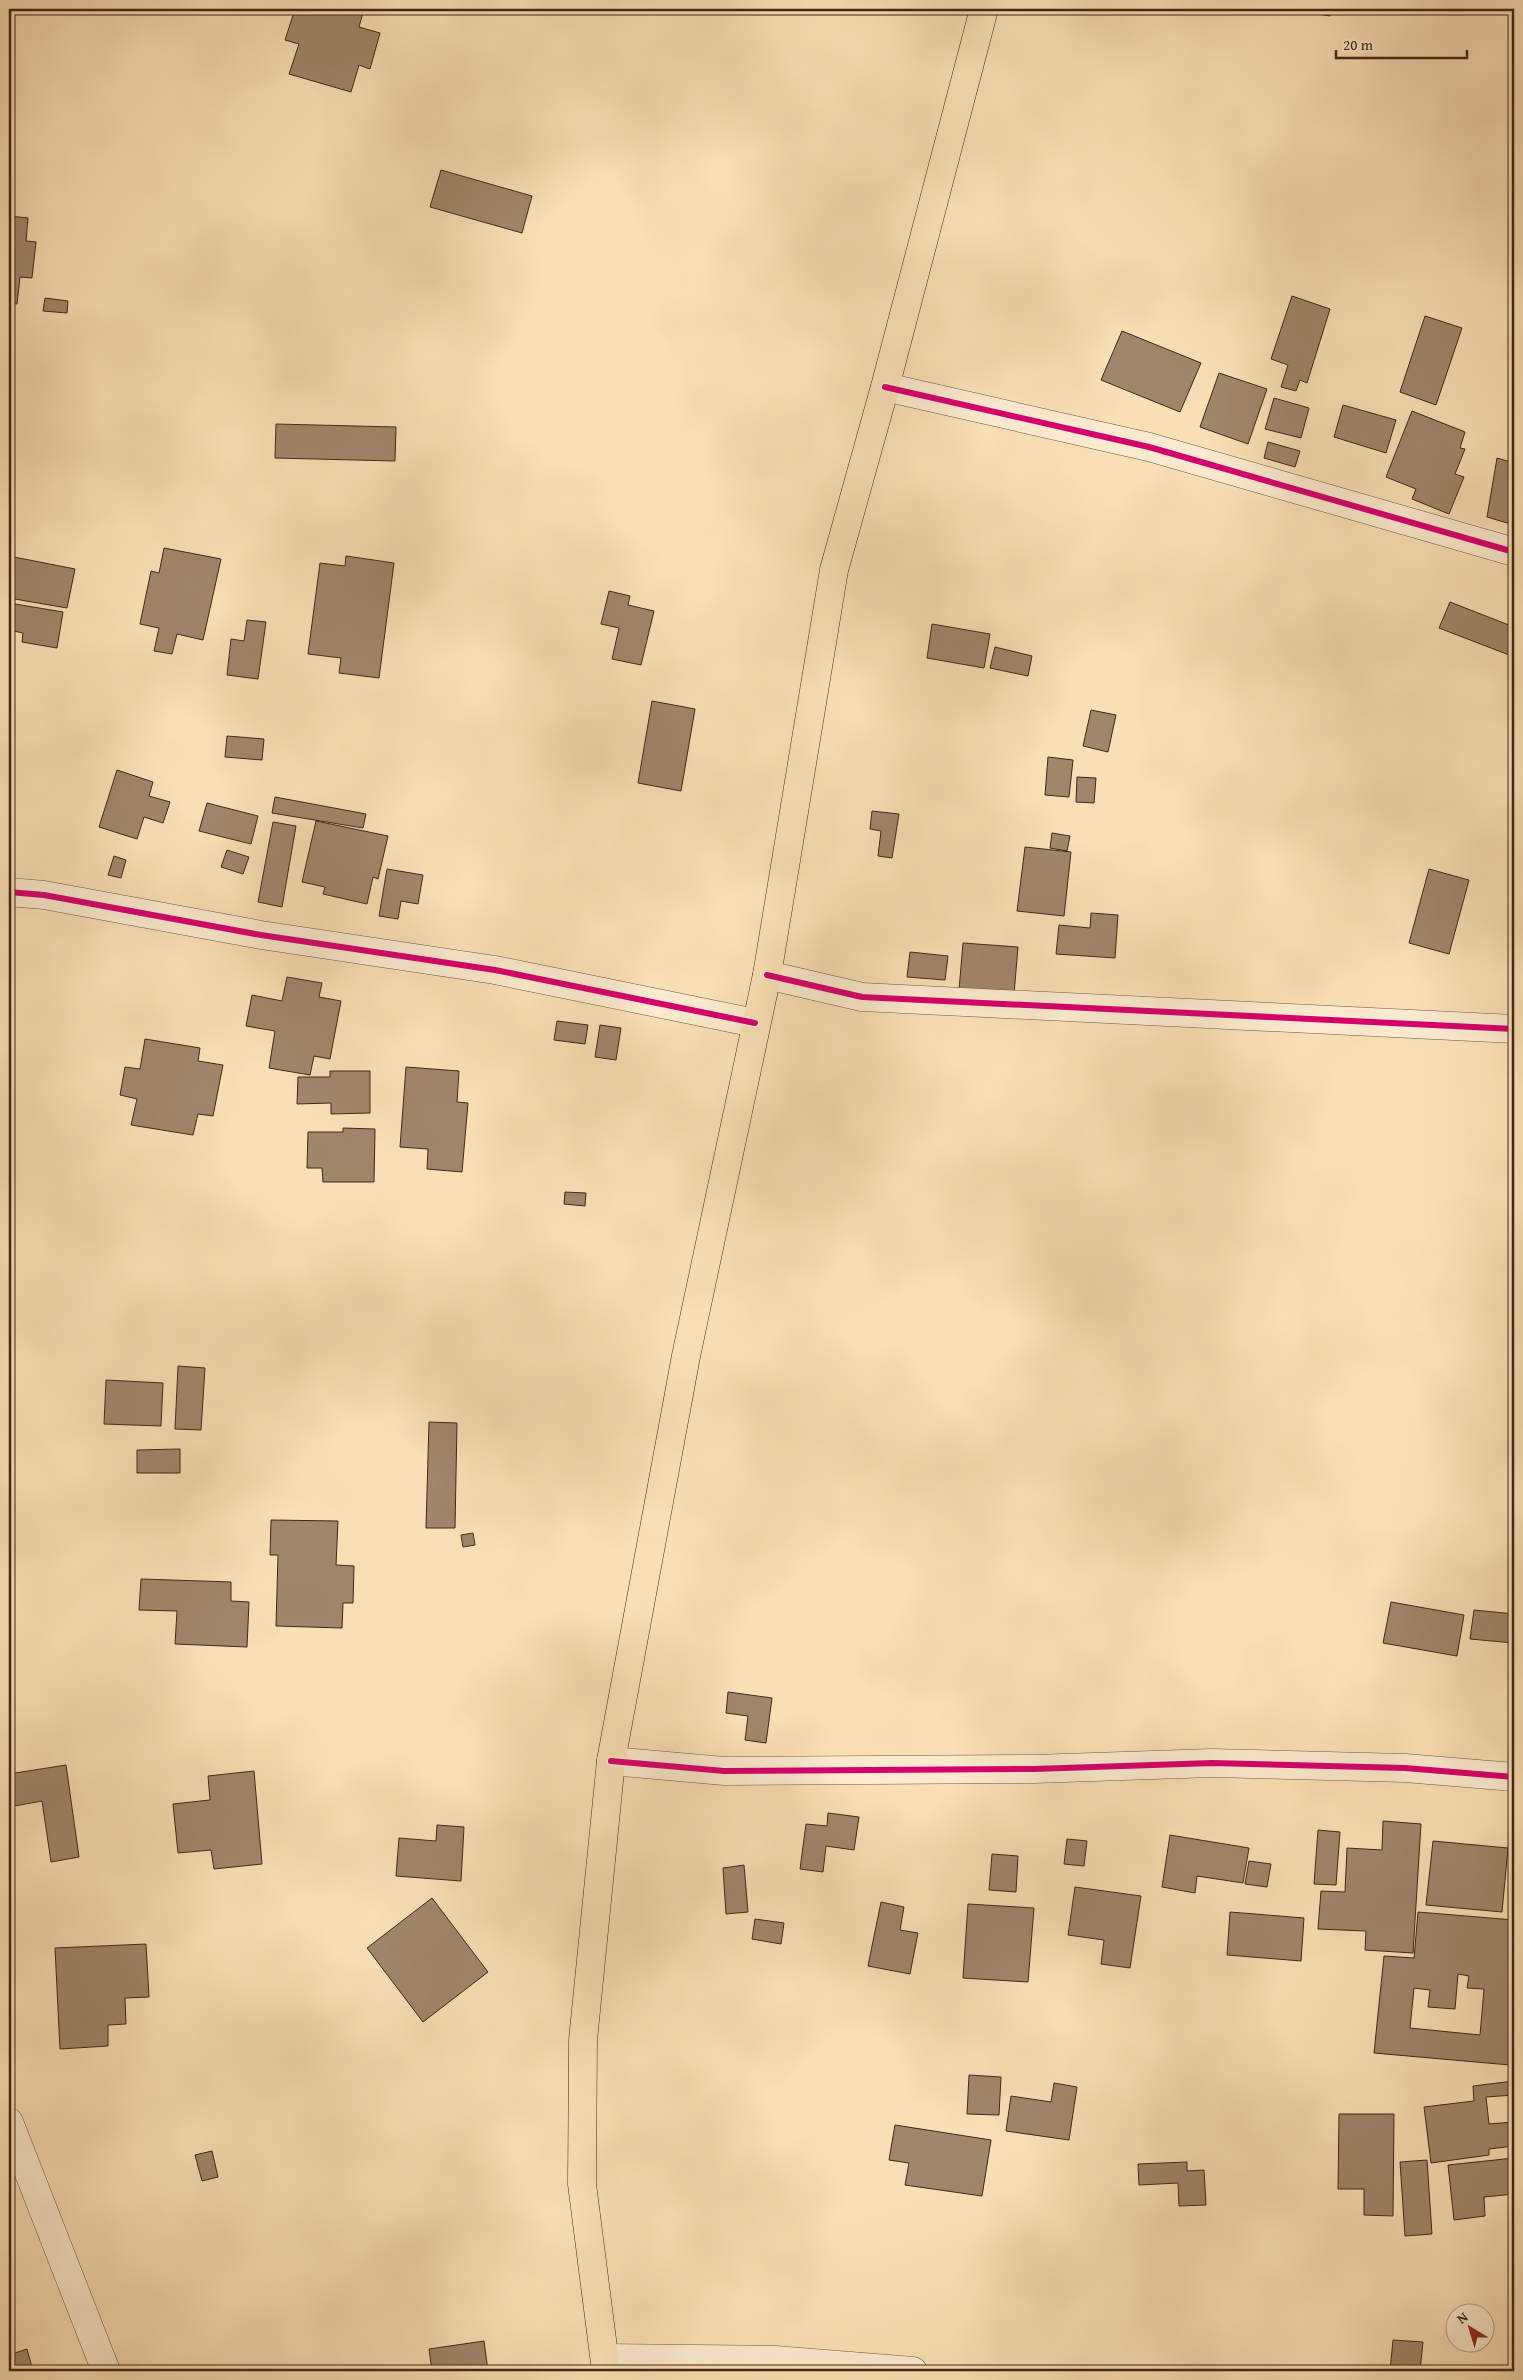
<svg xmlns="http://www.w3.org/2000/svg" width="1523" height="2380" font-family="'Gentium Book Plus',serif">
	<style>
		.building { fill: #a0866b; stroke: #40261b; fill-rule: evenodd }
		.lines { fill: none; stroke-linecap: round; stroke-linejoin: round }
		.minor-casing { stroke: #6e5441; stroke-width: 29 }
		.major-casing { stroke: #40261b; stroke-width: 29 }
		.minor { stroke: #fbeace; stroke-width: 28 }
		.major { stroke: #f9dfb4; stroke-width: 28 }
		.cycleway-casing { stroke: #fbeace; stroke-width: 9 }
		.cycleway { stroke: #d6006c; stroke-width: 6 }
	</style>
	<rect width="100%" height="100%" fill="#f9dfb4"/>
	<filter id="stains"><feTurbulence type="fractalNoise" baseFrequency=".004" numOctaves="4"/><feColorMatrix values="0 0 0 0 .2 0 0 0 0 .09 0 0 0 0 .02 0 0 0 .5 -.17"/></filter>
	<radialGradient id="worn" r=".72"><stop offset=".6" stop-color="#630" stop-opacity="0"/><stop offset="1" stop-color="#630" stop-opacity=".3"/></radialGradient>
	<!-- building -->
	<g class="building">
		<path d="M295,9h69l-5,18 21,6 -10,36 -11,-4 -8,27 -62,-18 10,-30 -14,-4z"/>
		<path d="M1313,9h19l-2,7 -18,-3z"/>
		<path d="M441,170l91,26 -10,37 -92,-26z"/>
		<path d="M9,216l19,2 -2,23 10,1 -4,36 -12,-1 -3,27 -8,-1z"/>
		<path d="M1292,296l38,13 -23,74 -7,-3 -4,11 -15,-4 7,-22 -17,-6z"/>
		<path d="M45,298l23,3 -1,12 -24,-2z"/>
		<path d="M1425,316l37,12 -26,77 -36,-13z"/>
		<path d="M1122,331l79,32 -21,49 -79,-32z"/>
		<path d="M1219,373l48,16 -19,55 -48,-17z"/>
		<path d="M1274,398l35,10 -8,30 -36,-9z"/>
		<path d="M1343,405l53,15 -10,33 -52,-16z"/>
		<path d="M1412,411l53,21 -5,16 5,1 -10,25 9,3 -15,37 -37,-15 4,-10 -30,-12z"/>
		<path d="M276,424l120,3 -1,34 -120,-3z"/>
		<path d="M1268,442l32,9 -5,16 -31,-9z"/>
		<path d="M1497,458l17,5v62l-27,-8z"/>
		<path d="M164,548l57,11 -18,81 -26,-6 -5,20 -18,-3 5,-23 -19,-4 11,-53 8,2z"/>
		<path d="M9,556l66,13 -8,39 -58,-10z"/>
		<path d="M346,556l48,7 -15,115 -40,-5 2,-15 -33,-4 12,-91 25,3z"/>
		<path d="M609,591l21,5 -2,9 26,6 -13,54 -29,-6 7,-31 -18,-4z"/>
		<path d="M1450,602l64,25v15l-5,13 -70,-27z"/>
		<path d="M9,603l54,9 -6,36 -35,-6 1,-9 -14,-3z"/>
		<path d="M247,620l19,2 -8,57 -31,-4 4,-36 13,2z"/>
		<path d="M932,624l58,10 -6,34 -57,-10z"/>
		<path d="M995,647l37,9 -4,20 -38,-8z"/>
		<path d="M652,701l43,8 -14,82 -43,-8z"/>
		<path d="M1091,710l25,5 -8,37 -25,-6z"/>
		<path d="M227,736l37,3 -2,21 -37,-3z"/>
		<path d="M1048,757l25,3 -4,37 -24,-2z"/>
		<path d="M117,770l36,12 -4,14 21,6 -7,21 -19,-6 -7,22 -38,-12z"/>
		<path d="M1077,777l19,1 -2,25 -18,-1z"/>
		<path d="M275,797l91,17 -3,14 -91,-15z"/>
		<path d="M207,803l51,13 -7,28 -52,-13z"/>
		<path d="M872,811l27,3 -7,44 -14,-2 3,-25 -11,-2z"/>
		<path d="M316,821l72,15 -10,43 -5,-2 -6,27 -44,-10 2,-7 -23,-5z"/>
		<path d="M273,822l23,4 -14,81 -24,-5z"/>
		<path d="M1052,833l18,3 -3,15 -17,-3z"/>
		<path d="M1025,847l46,5 -7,64 -47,-5z"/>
		<path d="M227,850l22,7 -6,17 -22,-7z"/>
		<path d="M114,856l12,4 -5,18 -13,-3z"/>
		<path d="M387,869l36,6 -5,29 -17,-3 -3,18 -19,-3z"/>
		<path d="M1429,869l40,11 -20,74 -40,-11z"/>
		<path d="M1091,913l27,2 -3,43 -59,-4 3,-29 31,3z"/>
		<path d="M963,943l55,4 -4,47 -55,-4z"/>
		<path d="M910,952l38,4 -3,24 -38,-3z"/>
		<path d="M287,977l35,6 -3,14 22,4 -11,58 -16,-3 -4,19 -41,-7 6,-37 -29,-5 6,-31 30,6z"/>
		<path d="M557,1021l31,4 -3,19 -31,-4z"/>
		<path d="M600,1025l21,3 -5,32 -21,-3z"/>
		<path d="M145,1039l55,9 -2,13 25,4 -10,51 -15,-2 -5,21 -62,-10 6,-26 -17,-4 5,-28 15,2z"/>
		<path d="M406,1067l53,4 -2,31 11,1 -6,69 -35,-3 1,-20 -28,-2z"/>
		<path d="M330,1071h40v42l-39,1v-11l-34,1 1,-27h32z"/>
		<path d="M343,1128l32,1 -1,53h-51l-1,-14h-15l1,-36h35z"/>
		<path d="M565,1192l21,1 -1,13 -21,-2z"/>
		<path d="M178,1366l27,2 -4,62 -26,-1z"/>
		<path d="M106,1380l57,3 -2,43 -57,-2z"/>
		<path d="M429,1422l28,1 -2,105h-29z"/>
		<path d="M180,1449v24h-43v-23z"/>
		<path d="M271,1520l67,1 -2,44 18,1 -1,37h-10l-1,25 -66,-2 2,-71h-8z"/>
		<path d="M473,1533l2,12 -12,2 -2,-12z"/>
		<path d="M141,1579l90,3v19l18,1 -2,45 -72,-3 2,-33 -38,-1z"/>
		<path d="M1391,1602l73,13 -7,41 -74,-13z"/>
		<path d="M1474,1610l40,4v29l-44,-4z"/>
		<path d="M728,1692l44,6 -6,45 -21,-3 3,-24 -22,-3z"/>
		<path d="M66,1765l13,92 -28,5 -9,-61 -33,6v-33z"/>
		<path d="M254,1771l8,93 -48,5 -3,-19 -33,3 -5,-49 37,-4 -2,-24z"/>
		<path d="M828,1813l31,4 -5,33 -28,-4 -3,26 -23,-3 6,-45 21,2z"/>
		<path d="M1383,1821l38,3 -8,129 -48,-3 1,-19 -48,-2 3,-38 24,1 2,-44 35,2z"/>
		<path d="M437,1825l27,2 -3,54 -65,-5 3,-38 37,3z"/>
		<path d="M1318,1830l22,2 -4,53 -22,-1z"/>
		<path d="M1170,1835l79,13 -6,35 -46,-7 -2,17 -33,-6z"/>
		<path d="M1067,1839l20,2 -3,25 -20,-2z"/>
		<path d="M1433,1841l75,7 -6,64 -76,-7z"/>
		<path d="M992,1854l26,2 -2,36 -27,-2z"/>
		<path d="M1249,1861l22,3 -4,23 -22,-3z"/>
		<path d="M744,1865l4,47 -22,2 -3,-46z"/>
		<path d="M1075,1887l66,9 -11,72 -29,-4 3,-24 -36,-5z"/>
		<path d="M432,1898l56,74 -65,50 -56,-74z"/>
		<path d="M881,1902l23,5 -4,23 18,3 -8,41 -42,-8z"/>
		<path d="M968,1904l66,4 -6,74 -65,-4z"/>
		<path d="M1230,1912l74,6 -3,43 -74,-6z"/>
		<path d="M1418,1912l96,8v95l-4,50 -136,-12 10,-97 30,2zM1458,1974l11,2 -2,12 17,1 -4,46 -70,-7 4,-40 16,2 -2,17 27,2z"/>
		<path d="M755,1919l29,4 -3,21 -29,-5z"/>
		<path d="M146,1944l3,53 -24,1 1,26 -18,1v21l-48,3 -5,-101z"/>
		<path d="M969,2075l32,2 -2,38 -32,-1z"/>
		<path d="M1514,2081v14l-28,2 3,27 25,-2v24l-25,3v6l-58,8 -7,-56 50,-6 -1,-15z"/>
		<path d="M1054,2083l23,4 -8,53 -63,-9 5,-35 40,6z"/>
		<path d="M1339,2114h55l-1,102 -29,-1v-26h-26z"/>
		<path d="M895,2125l96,15 -9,56 -77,-11 4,-22 -20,-3z"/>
		<path d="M212,2151l6,26 -16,4 -7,-26z"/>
		<path d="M1514,2158v36l-30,3 1,19 -31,4 -6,-55z"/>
		<path d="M1427,2160l5,74 -27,2 -5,-74z"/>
		<path d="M1187,2162v9l17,-1 2,35 -27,1 -1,-23 -39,2 -1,-21z"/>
		<path d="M1393,2340l30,2 -3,29h-30z"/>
		<path d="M484,2341l4,30h-56l-3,-22z"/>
		<path d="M27,2349l6,22h-24v-16z"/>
	</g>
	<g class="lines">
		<defs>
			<g id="minor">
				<path d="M885,387l264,60 365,105"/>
				<path d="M9,892l35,3 217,40 234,35 260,53"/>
				<path d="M767,975l95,22 652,32"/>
				<path d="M611,1761l113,10 310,-2 178,-6 193,5 109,9"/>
				<path d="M9,2122l97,249"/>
				<path d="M605,2358l170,2 138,11"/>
			</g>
			<path id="major" d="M606,2371l-24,-187 1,-144 28,-279 75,-405 81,-381 67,-405 51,-183 99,-378"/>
		</defs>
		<!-- minor casing -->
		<use href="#minor" class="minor-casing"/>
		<!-- major casing -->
		<use href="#major" class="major-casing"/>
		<!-- minor -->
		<use href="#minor" class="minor"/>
		<!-- major -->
		<use href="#major" class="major"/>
		<defs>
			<g id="cycleway">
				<path d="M885,387l264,60 365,105"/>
				<path d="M9,892l35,3 217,40 234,35 260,53"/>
				<path d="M767,975l95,22 652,32"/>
				<path d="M611,1761l113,10 310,-2 178,-6 193,5 109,9"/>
			</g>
		</defs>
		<!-- cycleway casing -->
		<use href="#cycleway" class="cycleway-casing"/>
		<!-- cycleway -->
		<use href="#cycleway" class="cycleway"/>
	</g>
	<!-- margin -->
	<rect width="1523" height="2380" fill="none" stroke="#f9dfb4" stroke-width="30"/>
	<rect x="10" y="10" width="1503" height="2360" fill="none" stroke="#40261b" stroke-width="2.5"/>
	<rect x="15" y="15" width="1493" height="2350" fill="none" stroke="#40261b"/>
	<!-- north arrow -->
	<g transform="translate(1470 2328) rotate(322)"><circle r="24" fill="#fbeace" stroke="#b09c86"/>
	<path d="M0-4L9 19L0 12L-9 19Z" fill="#8f2418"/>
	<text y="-8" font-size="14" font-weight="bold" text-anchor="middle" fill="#40261b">N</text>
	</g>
	<!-- scale -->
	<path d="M1336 50v8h131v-8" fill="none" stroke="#40261b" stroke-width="2.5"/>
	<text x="1343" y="50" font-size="15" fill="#40261b" stroke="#fbeace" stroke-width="4" paint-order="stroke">20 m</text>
	<rect width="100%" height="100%" filter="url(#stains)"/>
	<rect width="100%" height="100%" fill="url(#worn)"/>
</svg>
